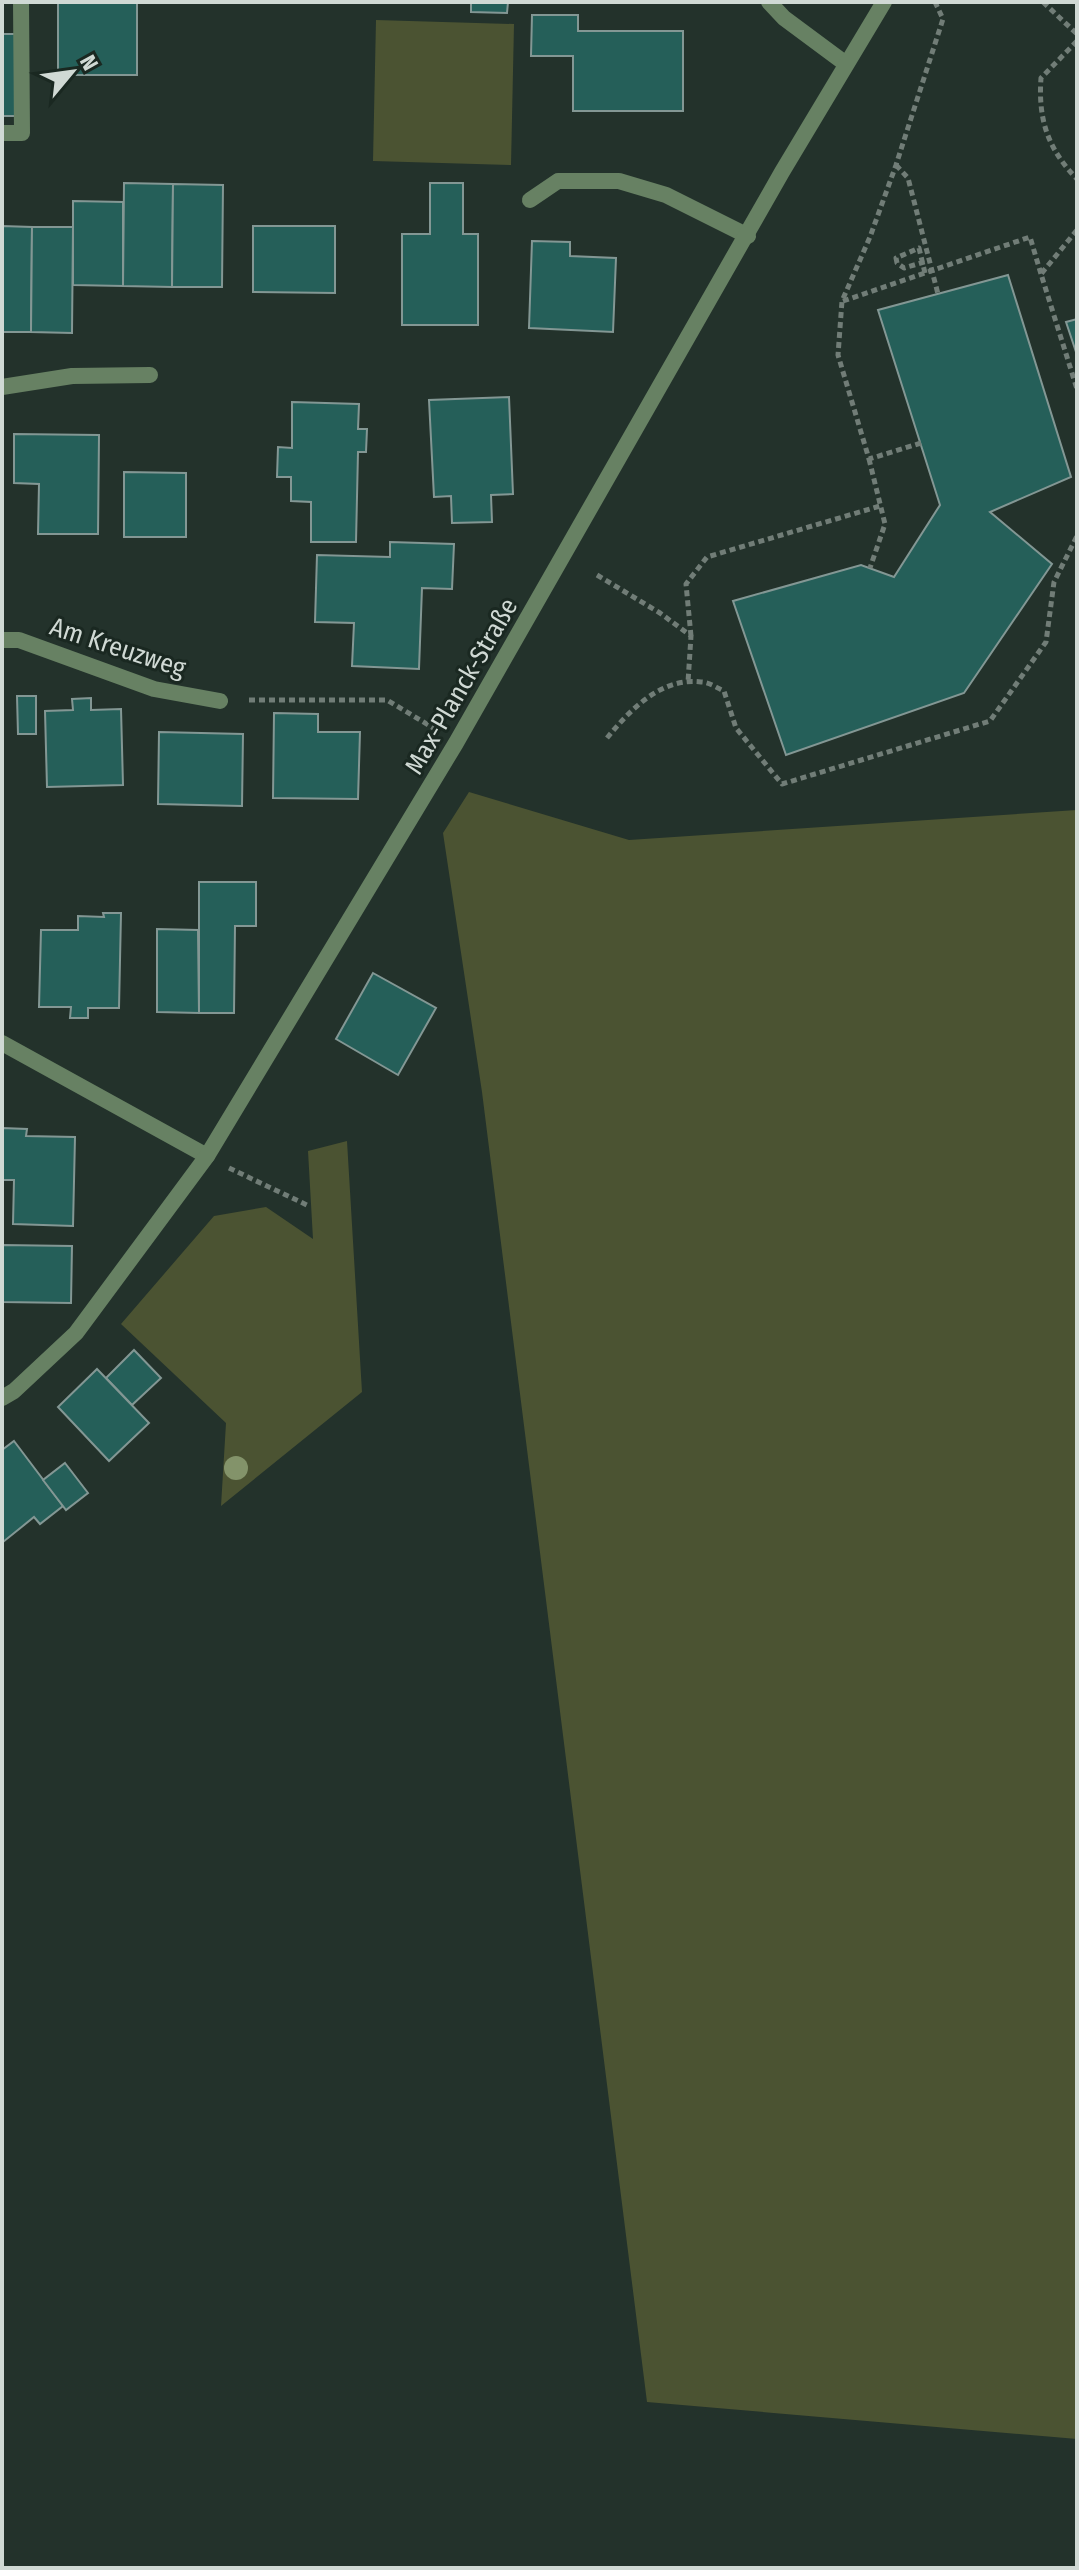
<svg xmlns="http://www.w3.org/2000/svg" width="1079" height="2570" font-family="'Fira Sans Condensed',sans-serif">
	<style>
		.green { fill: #4b5332 }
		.building { fill: #255f59; stroke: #839794; stroke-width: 2 }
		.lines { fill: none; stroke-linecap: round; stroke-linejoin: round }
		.path { stroke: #717d77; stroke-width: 5; stroke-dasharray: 6 4; stroke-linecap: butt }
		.lane { stroke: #678163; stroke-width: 16 }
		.street { stroke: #678163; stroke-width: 16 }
		.tree { fill: #83936a }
		.labels { text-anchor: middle; stroke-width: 6; stroke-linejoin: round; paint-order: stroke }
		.street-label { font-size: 26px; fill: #d0d9d4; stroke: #1a2821 }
	</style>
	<rect width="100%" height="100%" fill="#23322b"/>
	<!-- green -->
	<g class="green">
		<path d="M376,20l138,4 -3,141 -138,-4z"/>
		<path d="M469,792l160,48 448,-30v1629l-430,-37 -165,-1310 -39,-259z"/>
		<path d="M347,1141l15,251 -141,114 5,-83 -105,-99 93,-108 52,-9 47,32 -5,-88z"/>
	</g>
	<!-- building -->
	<g class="building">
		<rect x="58" y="2" width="79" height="73"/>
		<path d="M471,2h37l-1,11 -36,-1z"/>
		<path d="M532,15h46v16h105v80h-110v-55h-42z"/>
		<path d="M2,34h13l1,82h-14z"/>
		<path d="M124,183l49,1 -1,103 -49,-1z"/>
		<path d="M430,183h33v51h15v91h-76v-91h28z"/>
		<path d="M173,184l50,1 -1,102h-50z"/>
		<path d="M73,201l50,1v84l-50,-1z"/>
		<path d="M2,226l30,1 -1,105h-29z"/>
		<path d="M253,226h82v67l-82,-1z"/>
		<path d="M32,227h41l-1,106 -41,-1z"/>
		<path d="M532,241l38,1v14l46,2 -3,74 -84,-4z"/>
		<path d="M1008,275l63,202 -81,35 62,52 -88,129 -178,62 -53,-154 128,-36 33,12 46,-72 -62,-195z"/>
		<path d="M1077,319v36l-11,-33z"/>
		<path d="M509,397l4,97 -22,1 1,27 -40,1 -1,-27 -17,1 -5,-97z"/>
		<path d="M292,402l67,2 -1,25h9l-1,23h-8l-2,90h-45v-40l-20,-1v-24h-14l1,-30 14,1z"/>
		<path d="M14,434l85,1 -1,99h-60l1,-50 -25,-1z"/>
		<path d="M124,472l62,1v64h-62z"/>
		<path d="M390,542l64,2 -2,45 -30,-1 -3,81 -67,-3 2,-43 -39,-1 2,-67 73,2z"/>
		<path d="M17,696h19v38h-18z"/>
		<path d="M91,698v12l30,-1 2,76 -76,2 -2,-76 28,-1 -1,-11z"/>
		<path d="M274,713l44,1v18h42l-2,67 -85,-1z"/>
		<path d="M159,732l84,2 -1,72 -84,-2z"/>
		<path d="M199,882h57v44h-21l-1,87h-35z"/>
		<path d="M103,913h18l-2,95h-31v10h-18l1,-11h-32l2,-77h37v-14l26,1z"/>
		<path d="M157,929l41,1 1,83 -42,-1z"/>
		<path d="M373,973l63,35 -38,67 -62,-36z"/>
		<path d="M2,1128l25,1 -1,7 49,1 -2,89 -60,-2 1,-44h-12z"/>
		<path d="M2,1245l70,1 -1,57 -69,-1z"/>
		<path d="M134,1350l27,28 -29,27 -26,-27z"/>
		<path d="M97,1369l52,54 -40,38 -51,-54z"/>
		<path d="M14,1441l49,65 -23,18 -6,-7 -31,25 -1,-92z"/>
		<path d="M65,1463l23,30 -22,17 -23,-30z"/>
	</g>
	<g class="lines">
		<!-- path -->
		<g class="path">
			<path d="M1043,2l34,32"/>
			<path d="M1077,41l-36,37c-3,42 7,71 36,101"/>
			<path d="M896,165l12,13 30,116"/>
			<path d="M1077,230l-36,44 36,115"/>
			<path d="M925,273l-6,-25 -23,10 1,5 7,5 27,-8"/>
			<path d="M843,301l187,-64 11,37"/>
			<path d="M921,443l-52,16 -31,-104 4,-54 28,-64 26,-72 47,-146 -8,-17"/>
			<path d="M869,459l16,65 -15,44"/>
			<path d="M597,575l63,38 31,23 -3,46"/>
			<path d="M691,636l-5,-52 21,-27 173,-51"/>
			<path d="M249,700h138l48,29"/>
			<path d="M607,738c23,-28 54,-61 94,-56 8,0 16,6 23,9l12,37 46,56 208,-63 56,-79 8,-60 23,-46"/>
			<path d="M229,1168l80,38"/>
		</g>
		<!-- lane -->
		<path class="lane" d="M2,133h20l-1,-131"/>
		<!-- street -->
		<g class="street">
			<path d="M769,2l15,16 62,46"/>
			<path d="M530,200l28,-19h61l47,14 82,41"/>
			<path d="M2,387l70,-11 78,-1"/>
			<path d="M2,640h17l135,49 66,12"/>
			<path d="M2,1043l205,113"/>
			<path d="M2,1398l12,-7 62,-58 131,-177 249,-413 326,-571 102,-170"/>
		</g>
	</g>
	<!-- trees -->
	<circle class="tree" cx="236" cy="1468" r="12"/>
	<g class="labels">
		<!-- street labels -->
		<g class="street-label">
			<text transform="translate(118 647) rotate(18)" y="9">Am Kreuzweg</text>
			<text transform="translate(461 686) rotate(-60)" y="9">Max-Planck-Straße</text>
		</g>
	</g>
	<!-- border -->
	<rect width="1079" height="2570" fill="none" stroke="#d0d9d4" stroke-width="8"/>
	<!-- north arrow -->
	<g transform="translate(72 72) rotate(61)" stroke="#1a2821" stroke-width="6" paint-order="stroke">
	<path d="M0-6L14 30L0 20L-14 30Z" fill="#d0d9d4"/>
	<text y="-12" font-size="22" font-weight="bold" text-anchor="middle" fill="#d0d9d4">N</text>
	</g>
</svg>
